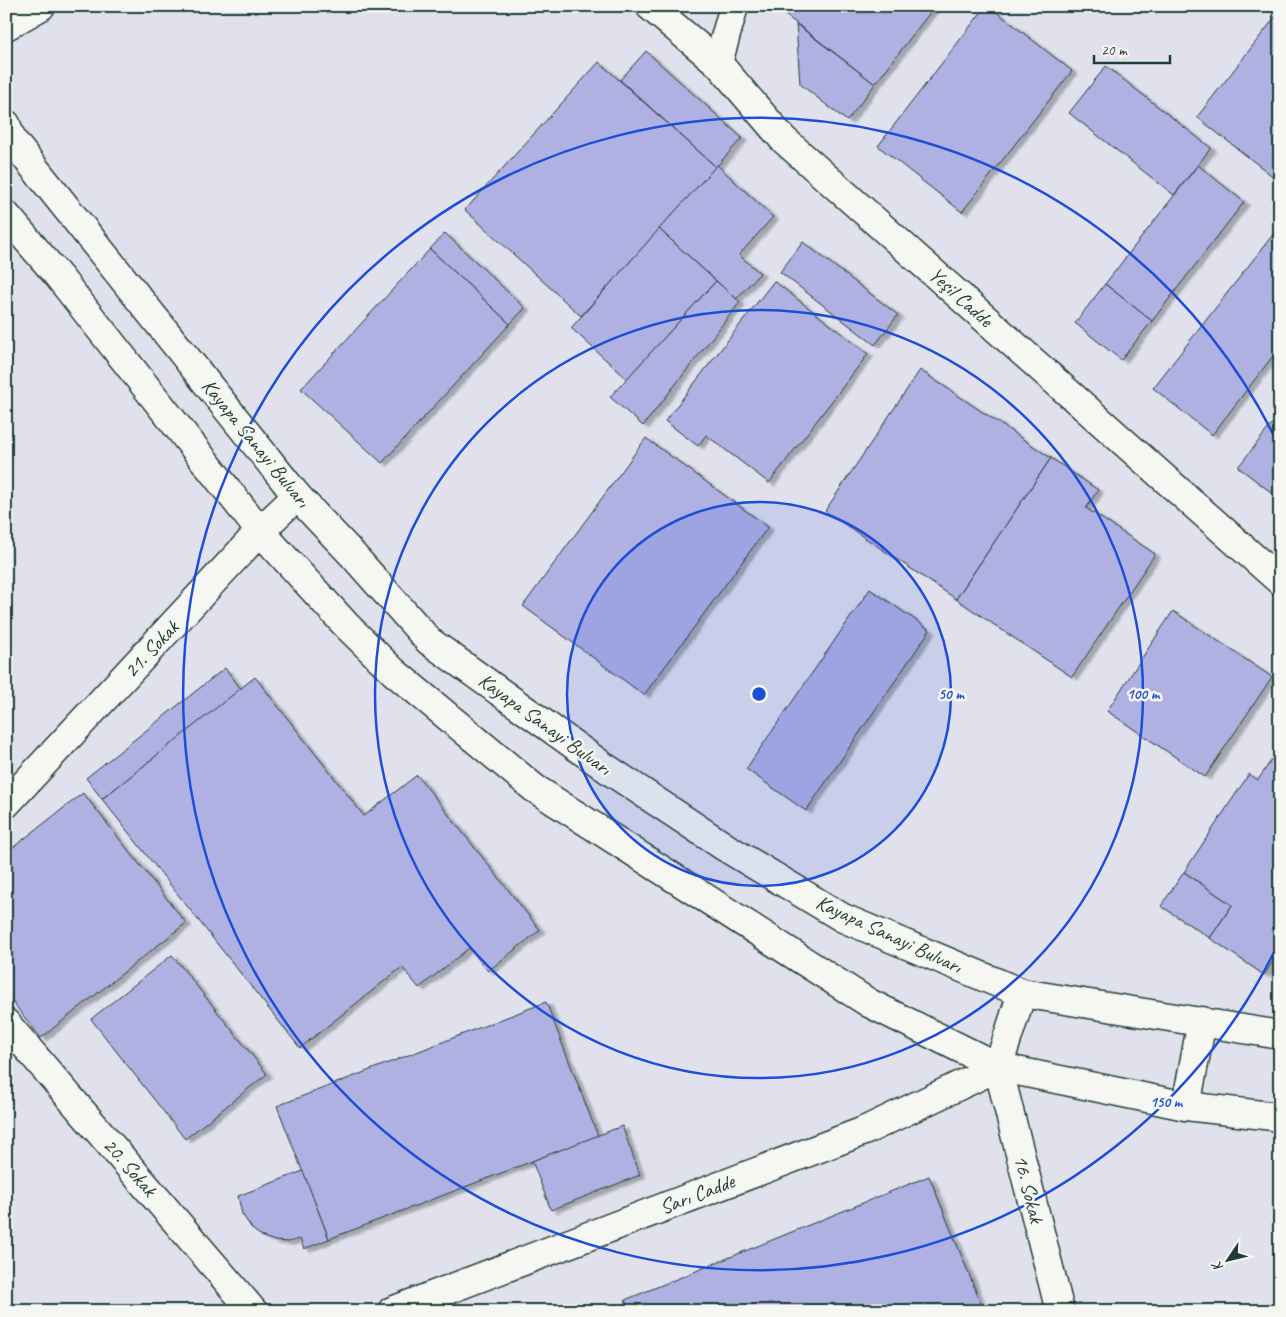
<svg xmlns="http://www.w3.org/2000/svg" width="1286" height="1317" font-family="Caveat,sans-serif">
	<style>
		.built { fill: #e1e1ee }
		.building { fill: #b0b1e3; stroke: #1f3d34; filter: url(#shadow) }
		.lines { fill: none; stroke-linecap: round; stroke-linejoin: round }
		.minor-casing { stroke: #1f3d34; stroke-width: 31 }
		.major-casing { stroke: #1f3d34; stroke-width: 31 }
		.minor { stroke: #f6f6f2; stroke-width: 28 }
		.major { stroke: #f6f6f2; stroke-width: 28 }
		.ring { fill: none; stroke: #1d4ed8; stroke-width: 2.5 }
		.labels { text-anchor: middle; stroke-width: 5; stroke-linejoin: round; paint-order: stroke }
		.street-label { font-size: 21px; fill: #1f3d34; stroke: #f6f6f2 }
		.centre { fill: #1d4ed8; stroke: #f6f6f2; stroke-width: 2.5 }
		.ring-label { font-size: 15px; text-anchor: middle; font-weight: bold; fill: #1d4ed8; stroke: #f6f6f2; stroke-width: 5; stroke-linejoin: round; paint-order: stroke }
	</style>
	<defs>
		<filter id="shadow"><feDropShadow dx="5.5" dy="3" stdDeviation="1" flood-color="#0004"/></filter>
	</defs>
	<rect width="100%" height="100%" fill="#f6f6f2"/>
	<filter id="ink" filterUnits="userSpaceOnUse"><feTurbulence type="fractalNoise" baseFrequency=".02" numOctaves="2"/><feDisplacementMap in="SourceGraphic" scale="10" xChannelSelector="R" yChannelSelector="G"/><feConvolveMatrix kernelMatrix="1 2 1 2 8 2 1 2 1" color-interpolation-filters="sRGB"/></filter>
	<g filter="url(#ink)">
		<!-- built -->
		<rect class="built" x="6" y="6" width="1274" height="1305"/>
		<!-- building -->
		<g class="building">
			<path d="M776,6h159l-60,78 -100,-77z"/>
			<path d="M986,6h3l83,65 -110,141 -84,-66z"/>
			<path d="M1280,11v171l-83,-65z"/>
			<path d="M796,24l79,60 -28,37 -47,-37z"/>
			<path d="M646,51l96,87 -26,29 -96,-87z"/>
			<path d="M599,62l117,105 -135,149 -116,-106z"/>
			<path d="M1106,66l105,82 -37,47 -105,-82z"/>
			<path d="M717,165l56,52 -34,38 21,18 -24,26 -77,-70z"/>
			<path d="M1198,165l46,37 -92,119 -47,-37z"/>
			<path d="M1278,228l2,2v117l-68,88 -59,-47z"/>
			<path d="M659,229l57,52 -89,98 -56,-51z"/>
			<path d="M445,233l80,75 -15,16 -80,-75z"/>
			<path d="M803,242l95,73 -23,30 -95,-73z"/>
			<path d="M430,249l80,75 -128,139 -81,-74z"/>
			<path d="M716,281l24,21 -97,124 -33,-29z"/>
			<path d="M774,281l94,73 -99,129 -63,-48 -8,11 -33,-25z"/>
			<path d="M1105,284l47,37 -31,39 -46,-37z"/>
			<path d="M920,370l131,88 -95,141 -131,-88z"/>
			<path d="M1280,414v85l-42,-32z"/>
			<path d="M646,438l122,89 -124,168 -121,-89z"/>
			<path d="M1051,458l47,32 -12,18 69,46 -83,123 -116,-78z"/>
			<path d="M870,589l60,41 -124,181 -60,-42z"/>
			<path d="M1173,611l99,66 -67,100 -98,-66z"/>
			<path d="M225,668l16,21 -139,110 -16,-21z"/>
			<path d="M255,677l109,139 53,-41 123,155 -52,41 -19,-23 -50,40 -17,-21 -102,81 -198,-249z"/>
			<path d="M1280,747v203l-16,25 -54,-37 22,-33 -48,-33 65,-98 9,6z"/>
			<path d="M83,793l103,130 -145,115 -35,-44v-141z"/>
			<path d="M1184,872l48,33 -22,33 -49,-32z"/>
			<path d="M172,955l95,119 -82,65 -94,-120z"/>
			<path d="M546,1002l52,134 -269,103 -52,-133z"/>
			<path d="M622,1126l18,49 -89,35 -19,-49z"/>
			<path d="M303,1171l26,68 -25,10 -4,-10 -12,3 -13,-1 -12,-4 -10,-7 -11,-16 -4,-18z"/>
			<path d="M929,1176l55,135h-355l-4,-11z"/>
		</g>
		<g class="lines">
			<defs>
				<g id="minor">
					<path d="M650,6l68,57 65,76 497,442"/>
					<path d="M6,26l35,-20"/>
					<path d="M718,63l16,-57"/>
					<path d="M6,804l254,-273 37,-35"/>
					<path d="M6,1023l247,288"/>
					<path d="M392,1311l472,-180 134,-64 62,244"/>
				</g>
				<g id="major">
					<path d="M6,124l6,16 285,356 54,57 78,88 177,127 119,79 118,71 179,75 258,42"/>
					<path d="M6,215l53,62 201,254 86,94 48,47 140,116 335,215 129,64 188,39 94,11"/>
					<path d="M998,1067l24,-74"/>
					<path d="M1186,1106l16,-85"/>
				</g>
			</defs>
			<!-- minor casing -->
			<use href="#minor" class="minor-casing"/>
			<!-- major casing -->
			<use href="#major" class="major-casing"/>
			<!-- minor -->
			<use href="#minor" class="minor"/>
			<!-- major -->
			<use href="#major" class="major"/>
		</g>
	</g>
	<!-- distance rings -->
	<circle cx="759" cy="694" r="192" fill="#1d4ed8" fill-opacity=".12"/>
	<g class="ring">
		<circle cx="759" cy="694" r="192"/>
		<circle cx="759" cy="694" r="384"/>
		<path d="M1279 942A576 576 0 1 1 1279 446"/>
	</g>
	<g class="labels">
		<!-- street labels -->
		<g class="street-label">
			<text transform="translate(961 297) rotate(42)" y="7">Yeşil Cadde</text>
			<text transform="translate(256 443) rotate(51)" y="7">Kayapa Sanayi Bulvarı</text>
			<text transform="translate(151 649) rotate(-47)" y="7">21. Sokak</text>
			<text transform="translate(545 724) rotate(36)" y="7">Kayapa Sanayi Bulvarı</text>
			<text transform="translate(889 934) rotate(25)" y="7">Kayapa Sanayi Bulvarı</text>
			<text transform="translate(130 1167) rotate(49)" y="7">20. Sokak</text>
			<text transform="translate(1029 1189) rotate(76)" y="7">16. Sokak</text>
			<text transform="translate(697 1194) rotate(-21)" y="7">Sarı Cadde</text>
		</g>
	</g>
	<circle cx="759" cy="694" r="8" class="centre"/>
	<g class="ring-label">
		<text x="951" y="699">50 m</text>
		<text x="1143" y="699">100 m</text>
		<text x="1166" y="1107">150 m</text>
	</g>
	<!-- margin -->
	<rect width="1286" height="1317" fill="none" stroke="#f6f6f2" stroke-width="25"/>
	<rect x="12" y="12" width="1261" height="1292" fill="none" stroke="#1f3d34" stroke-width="2" filter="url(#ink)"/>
	<!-- north arrow -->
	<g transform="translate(1228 1260) rotate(235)" stroke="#f6f6f2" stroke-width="4" paint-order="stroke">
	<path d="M0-4L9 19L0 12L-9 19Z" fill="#1f3d34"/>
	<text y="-8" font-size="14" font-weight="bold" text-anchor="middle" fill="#1f3d34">K</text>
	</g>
	<!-- scale -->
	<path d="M1094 55v8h76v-8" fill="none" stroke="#1f3d34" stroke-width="2.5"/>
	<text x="1101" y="55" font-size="15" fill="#1f3d34" stroke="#f6f6f2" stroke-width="4" paint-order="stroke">20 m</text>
</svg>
